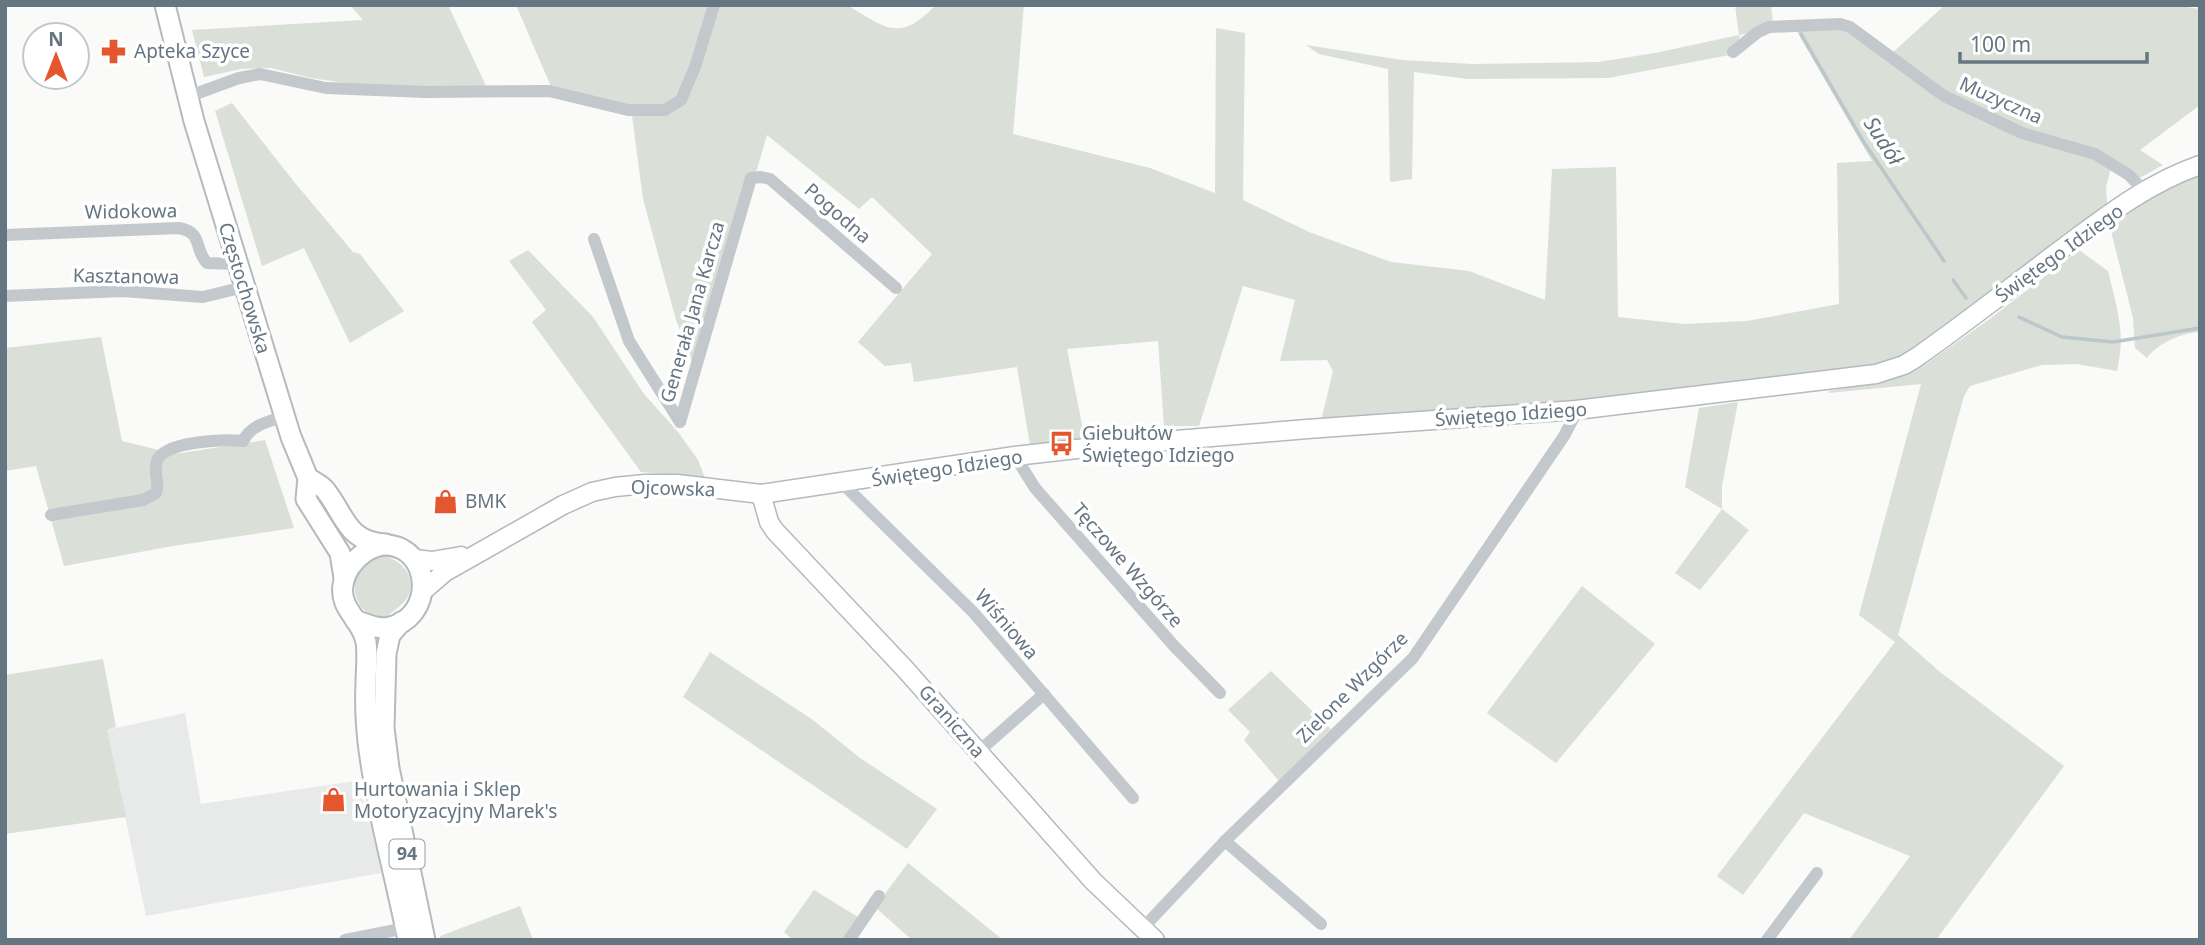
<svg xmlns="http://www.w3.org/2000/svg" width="2205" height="945" font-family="'Noto Sans',sans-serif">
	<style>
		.built { fill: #e8e9e9 }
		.green { fill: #dadfd7 }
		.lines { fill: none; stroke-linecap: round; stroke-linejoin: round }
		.stream { stroke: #bbc7cb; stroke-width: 3.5 }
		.secondary-casing { stroke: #b3babf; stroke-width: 21 }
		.primary-casing { stroke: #b5babe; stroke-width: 23 }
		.street { stroke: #c3c8cc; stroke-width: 12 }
		.secondary { stroke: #fff; stroke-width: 18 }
		.primary { stroke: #fff; stroke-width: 19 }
		.labels { text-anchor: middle; stroke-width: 7; stroke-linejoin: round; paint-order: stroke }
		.shield { fill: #fff; stroke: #939fa8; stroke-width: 2 }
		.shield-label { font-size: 18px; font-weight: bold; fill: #657683 }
		.poi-label { font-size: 19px; fill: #657683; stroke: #fff; text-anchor: start }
		.street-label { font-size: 19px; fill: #657683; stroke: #fff }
		.water-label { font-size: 21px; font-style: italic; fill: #60757c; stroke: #fff }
	</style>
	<rect width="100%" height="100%" fill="#fafaf8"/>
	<!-- built -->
	<path class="built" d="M185,713l16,91 154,-23 12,27 14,65 -235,43 -39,-186z"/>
	<!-- green -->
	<g class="green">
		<path d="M350,5h98l39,83 -129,-3 -47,-7 -40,-10 -30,1 -37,8 -12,-47 171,-10z"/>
		<path d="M516,5h331c39,23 52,38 89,0h88l-11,129 137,34 65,25 1,-165 29,5 -2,167 66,32 82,30 78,9 76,29 7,-131 64,-2 2,150 66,7 63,-3 92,-17 -2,-141 35,-2 -76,-131h46l21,11 48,38 171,74 29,15 -5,19 1,17 -200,152 -31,11 -299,37 -256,17 12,-50 -6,-11 -47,1 15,-61 -52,-14 -44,140h-35l-6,-85 -91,8 19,96 -55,6 -14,-84 -103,15 -3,-19 -26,3 -27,-24 74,-88 -60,-57 -13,12 -92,-74 -70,239 -21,-54 -33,-121 -12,-91 -79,-19z"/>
		<path d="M1735,5h36l2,18 -21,9 -12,3 -5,19 -127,24 -140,1 -54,-7 -2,107 -22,3 -2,-113 -69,-15 -13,-9 96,15 70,4 126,-2 57,-9 84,-18z"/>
		<path d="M1945,5h229l26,4v96l-60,45 23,15 -25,14 -118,-51 -84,-41 -45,-33z"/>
		<path d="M232,103l63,80 58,69 7,2 44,57 -54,32 -46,-95 -42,18 -47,-155z"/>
		<path d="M2200,175v157c-19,1 -42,11 -53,26l-12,-10 -2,-30 -23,-91 41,-30z"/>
		<path d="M528,250l65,67 51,77 34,38 20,28 7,18 -64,-6 -109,-150 14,-12 -37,-49z"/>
		<path d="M2079,250l29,21c9,38 18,61 9,100l-40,-7 -35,1 -72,21 -6,10 -66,239 42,37 124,94 -128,174h-87l61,-84 -106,-43 -61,82 -26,-19 178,-234 -36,-27 62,-231 -92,9v-2l67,-13 27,-12 64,-45z"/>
		<path d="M101,337l21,104 53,13 90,-14 29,88 -121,18 -109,20 -28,-100 -31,5v-123z"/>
		<path d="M1738,402l-16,84v23l27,21 -49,60 -25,-17 47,-64 -37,-22 14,-79z"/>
		<path d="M387,557c17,5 31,23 20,41 -5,8 -15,13 -21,20 -43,-1 -40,-63 1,-61z"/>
		<path d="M1582,586l73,58 -99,119 -69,-50z"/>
		<path d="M710,652l103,68 47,38 77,51 -30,40 -224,-152z"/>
		<path d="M103,659l13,68 -9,3 19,87 -121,17v-159z"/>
		<path d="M1271,671l60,58 -52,52 -35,-41 6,-8 -22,-22z"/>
		<path d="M908,863l95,77h-91l-37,-33z"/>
		<path d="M814,890l44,27 -15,23h-50l-9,-8z"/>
		<path d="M520,906l13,34h-92l-1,-4z"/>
	</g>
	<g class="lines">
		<!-- stream -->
		<g class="stream">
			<path d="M1801,34l62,107 81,120"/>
			<path d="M1953,280l13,18"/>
			<path d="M2019,317l43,20 51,5 87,-14"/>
		</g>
		<defs>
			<g id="secondary">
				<path d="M761,494l8,28 6,9 130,138 188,212 62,59"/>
				<path d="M414,559l18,2 29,-5"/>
				<path d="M423,591l22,-19 118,-67 29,-13 23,-5 30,-3h32l84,10 254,-38 89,-10 203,-17 269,-19 300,-36 28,-9 13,-8c50,-35 98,-73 146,-109 43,-32 85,-65 137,-83"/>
			</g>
			<g id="primary">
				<path d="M165,5l29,116 97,316 17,41 -2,21 34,54 4,25"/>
				<path d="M308,478c6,4 14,7 18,13 20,26 21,51 60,53"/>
				<path d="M355,620c11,4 23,10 35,7 37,-8 44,-60 12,-78 -25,-13 -55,10 -59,36 -4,25 19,34 23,57 2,13 0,28 0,42 -1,19 0,39 2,58 8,66 27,133 40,198"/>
				<path d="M401,622l-11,13 -4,19 -2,74 5,40 36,172"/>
			</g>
		</defs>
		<!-- secondary casing -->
		<use href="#secondary" class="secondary-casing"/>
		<!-- primary casing -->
		<use href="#primary" class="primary-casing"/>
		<!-- street -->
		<g class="street">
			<path d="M1733,52l25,-20 11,-5 71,-3 10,3 94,69 78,37 73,21 34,21 15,16"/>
			<path d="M187,97l52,-19 21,-4 66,14 99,4 124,-1 79,19h37l16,-10 14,-33 19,-62"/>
			<path d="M5,235l174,-7c25,5 14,20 28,35l30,1"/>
			<path d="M594,239l35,102 51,81"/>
			<path d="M5,296l118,-5 80,6 41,-10"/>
			<path d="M680,422l71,-244 10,-1 9,2 126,109"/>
			<path d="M1015,456l20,32 140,159 45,46"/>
			<path d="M843,484l131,129 159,185"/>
			<path d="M51,515l92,-15 13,-7c4,-10 -3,-21 1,-32 7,-20 68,-22 86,-20 7,-16 26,-19 41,-25"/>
			<path d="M978,752l66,-58"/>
			<path d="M1225,841l96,83"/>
			<path d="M1143,928l82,-87 188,-183 151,-222 10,-19 2,-7"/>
			<path d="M345,940l61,-12"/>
			<path d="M849,940l30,-44"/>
			<path d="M1767,940l50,-67"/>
		</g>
		<!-- secondary -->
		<use href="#secondary" class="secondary"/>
		<!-- primary -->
		<use href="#primary" class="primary"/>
	</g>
	<!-- icons -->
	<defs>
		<symbol id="pharmacy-bare" viewBox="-9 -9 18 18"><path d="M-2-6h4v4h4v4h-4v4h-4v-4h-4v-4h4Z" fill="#e4572e" stroke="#fff" stroke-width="2.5" paint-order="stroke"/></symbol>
		<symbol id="bus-bare" viewBox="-9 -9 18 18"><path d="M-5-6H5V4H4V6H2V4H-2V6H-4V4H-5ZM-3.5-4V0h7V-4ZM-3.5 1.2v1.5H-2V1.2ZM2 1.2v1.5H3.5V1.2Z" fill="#e4572e" stroke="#fff" stroke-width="2.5" paint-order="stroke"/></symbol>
		<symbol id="shop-bare" viewBox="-9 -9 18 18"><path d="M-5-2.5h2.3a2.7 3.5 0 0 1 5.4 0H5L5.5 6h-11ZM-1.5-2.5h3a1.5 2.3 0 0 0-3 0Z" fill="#e4572e" stroke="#fff" stroke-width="2.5" paint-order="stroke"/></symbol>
	</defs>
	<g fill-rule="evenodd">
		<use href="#pharmacy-bare" x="96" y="34" width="35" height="35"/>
		<use href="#bus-bare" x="1044" y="426" width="35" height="35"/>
		<use href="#shop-bare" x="428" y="484" width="35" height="35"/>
		<use href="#shop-bare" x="316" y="782" width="35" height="35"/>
	</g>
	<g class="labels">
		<!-- shield labels -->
		<rect class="shield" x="389.5" y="839.5" width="35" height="29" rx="5"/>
		<g class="shield-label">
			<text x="407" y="860">94</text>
		</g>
		<!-- poi labels -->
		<g class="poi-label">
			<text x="134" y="58">Apteka Szyce</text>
			<text x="1082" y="440">Giebułtów<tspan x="1082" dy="22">Świętego Idziego</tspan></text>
			<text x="465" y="508">BMK</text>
			<text x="354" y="796">Hurtowania i Sklep<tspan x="354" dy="22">Motoryzacyjny Marek's</tspan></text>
		</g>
		<!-- street labels -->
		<g class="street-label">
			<text transform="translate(2001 100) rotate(24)" y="7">Muzyczna</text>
			<text transform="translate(131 211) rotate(-1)" y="7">Widokowa</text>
			<text transform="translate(838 213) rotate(41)" y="7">Pogodna</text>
			<text transform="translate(2059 253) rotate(-36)" y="7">Świętego Idziego</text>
			<text transform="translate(126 276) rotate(1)" y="7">Kasztanowa</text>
			<text transform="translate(245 288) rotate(73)" y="7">Częstochowska</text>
			<text transform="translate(692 312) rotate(-74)" y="7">Generała Jana Karcza</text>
			<text transform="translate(1511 414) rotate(-4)" y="7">Świętego Idziego</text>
			<text transform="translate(947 468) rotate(-9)" y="7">Świętego Idziego</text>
			<text transform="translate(673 488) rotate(2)" y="7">Ojcowska</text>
			<text transform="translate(1128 565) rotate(49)" y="7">Tęczowe Wzgórze</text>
			<text transform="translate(1007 624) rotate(49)" y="7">Wiśniowa</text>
			<text transform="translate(1352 687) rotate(-45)" y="7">Zielone Wzgórze</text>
			<text transform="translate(952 721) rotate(49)" y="7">Graniczna</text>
		</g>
		<!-- water labels -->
		<g class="water-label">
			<text transform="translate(1883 141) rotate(57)" y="7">Sudół</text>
		</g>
	</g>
	<!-- border -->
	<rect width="2205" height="945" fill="none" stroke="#657683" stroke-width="14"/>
	<!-- north arrow -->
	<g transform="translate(56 56)"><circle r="33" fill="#ffffff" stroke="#c1c8cd" stroke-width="2"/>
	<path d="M0-5L12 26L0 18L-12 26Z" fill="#e4572e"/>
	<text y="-10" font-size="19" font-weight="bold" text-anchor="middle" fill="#657683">N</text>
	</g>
	<!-- scale -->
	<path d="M1960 52v10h187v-10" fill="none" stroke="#657683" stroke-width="3.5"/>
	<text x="1970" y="52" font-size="21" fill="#657683" stroke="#ffffff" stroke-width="5" paint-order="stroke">100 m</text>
</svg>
